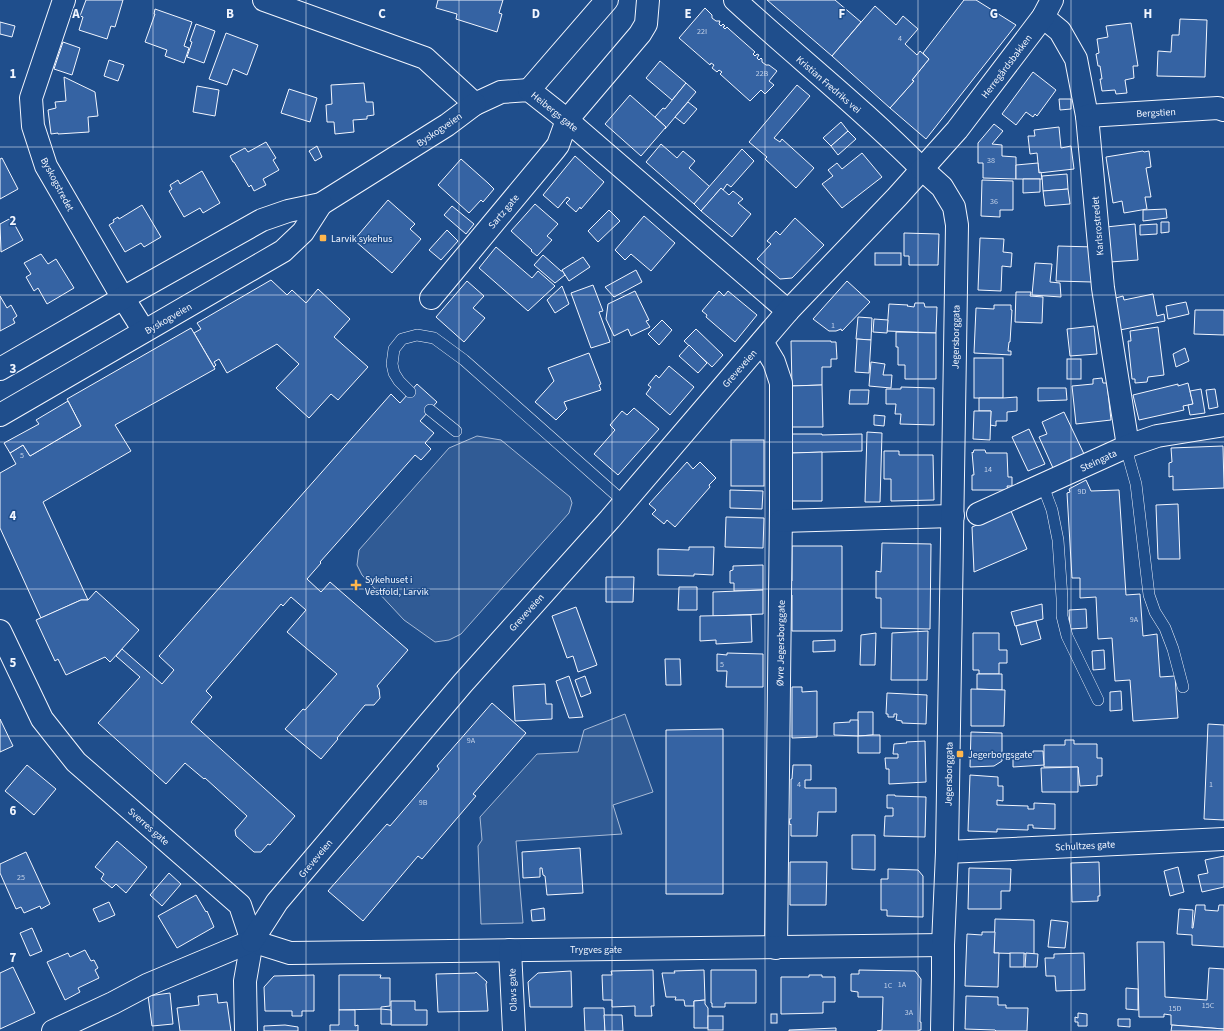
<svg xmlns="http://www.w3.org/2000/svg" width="1224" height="1031" font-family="'Source Sans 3',sans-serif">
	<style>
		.built { fill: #305b95; stroke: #a8bbd7 }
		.building { fill: #3563a3; stroke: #f2f6ff }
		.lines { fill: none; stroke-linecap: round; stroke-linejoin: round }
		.service-casing { stroke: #f2f6ff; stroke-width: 12 }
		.minor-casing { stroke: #f2f6ff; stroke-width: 24 }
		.tertiary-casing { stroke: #f2f6ff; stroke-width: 24 }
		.secondary-casing { stroke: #f2f6ff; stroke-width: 24 }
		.service { stroke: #1f4e8c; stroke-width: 11 }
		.minor { stroke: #1f4e8c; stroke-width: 22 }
		.tertiary { stroke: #1f4e8c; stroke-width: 22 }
		.secondary { stroke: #1f4e8c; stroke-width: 22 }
		.grid { fill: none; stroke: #f2f6ff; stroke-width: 1; stroke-opacity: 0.55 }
		.poi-dot { fill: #ffb74d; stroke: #1f4e8c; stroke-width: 1.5 }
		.labels { text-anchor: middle; stroke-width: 3; stroke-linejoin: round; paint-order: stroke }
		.number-label { font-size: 8px; fill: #c3d1e8 }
		.street-label { font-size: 10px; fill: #f2f6ff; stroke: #1f4e8c }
		.poi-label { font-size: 10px; fill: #f2f6ff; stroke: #1f4e8c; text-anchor: start }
		.grid-label { font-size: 13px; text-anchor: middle; font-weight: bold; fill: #f2f6ff; stroke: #1f4e8c; stroke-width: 3; stroke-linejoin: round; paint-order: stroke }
	</style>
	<rect width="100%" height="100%" fill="#1f4e8c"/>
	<!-- built -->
	<g class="built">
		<path d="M477,436l24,4 69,57 2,6 -3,10 -108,121 -12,6 -14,2 -31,-22 -42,-45 -5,-10 2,-15 90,-102z"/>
		<path d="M625,714l28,78 -40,13 9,29 -106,7 7,82 -42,1 -3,-78 4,-6 -2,-23 57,-63 41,-2 6,-22z"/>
	</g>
	<!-- building -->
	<g class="building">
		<path d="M86,0h37l-8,27 -4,-1 -4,13 -28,-9 4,-13 -3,-1z"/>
		<path d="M438,0h65l-4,13 3,1 -5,18 -41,-13 1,-5 -21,-6z"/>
		<path d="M767,0h68l26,22 -29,34z"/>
		<path d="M964,0h12l40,25 -90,114 -36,-31 24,-27 -2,-1 17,-21 -6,-6z"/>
		<path d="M875,6l21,19 7,-9 15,13 -13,15 12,11 3,-4 9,8 -17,21 2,1 -24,27 -58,-52z"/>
		<path d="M705,8l7,7v3l4,3h4l-1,3 2,2 2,-2 2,2 -2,1 2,2 2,-2 2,2 26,23 -2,2 2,2 2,-2 2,1 -2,3 2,2 2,-2 1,1v3l4,3h3l8,6 -8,10 5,4 -9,9 -4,-4 -11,11 -30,-27 2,-2 -3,-2 -2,2 -5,-4 2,-3 -3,-2 -1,2 -31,-27z"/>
		<path d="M155,9l37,13 -8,24 5,2 -5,15 -19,-7 2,-6 -22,-8 10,-28h-1z"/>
		<path d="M1180,19l27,1 -2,57 -48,-1 1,-25 13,1 1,-17h7z"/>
		<path d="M0,22l15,4 -3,11 -12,-3z"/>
		<path d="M1131,23l7,43h-5l1,12 -9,2 2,13 -11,1 -1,-4 -13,1 -2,-12h2l-2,-13h-2l-2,-12 3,-1 -2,-14 11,-2 -2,-11z"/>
		<path d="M196,24l19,7 -11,32 -17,-6 5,-15 -2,-1z"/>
		<path d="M226,33l32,12 -11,30 -14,-6 -6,16 -18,-6z"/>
		<path d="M63,42l17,6 -8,27 -18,-6z"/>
		<path d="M109,60l15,5 -6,16 -14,-5z"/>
		<path d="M660,61l26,22 -14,17 -26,-22z"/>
		<path d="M1033,72l23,18 -19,26 -2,-2 -2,3 -7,-5 -10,13 -14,-11z"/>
		<path d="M64,77l31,15 3,24 -10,1 1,15 -31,2v-1l-7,1 -3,-24 8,-2 -1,-6 11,-1z"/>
		<path d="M364,83l2,19h7l1,13 -7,1v3l-14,1 1,12 -19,2 -1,-12h-7l-1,-17 6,-1 -1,-19z"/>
		<path d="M686,83l10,9 -31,37v-3l-10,-9 8,-9 2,1z"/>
		<path d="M797,85l13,11 -36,42 6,4 2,-3 32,29 -18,20 -31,-29 2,-2 -18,-15z"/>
		<path d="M197,86l22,4 -4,26 -22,-4z"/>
		<path d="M289,89l28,9 -7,24 -29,-9z"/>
		<path d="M630,95l36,32 -25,29 -36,-32z"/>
		<path d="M1059,99h12v10l-11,1z"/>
		<path d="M688,102l9,7 -13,15 -9,-7z"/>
		<path d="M841,122l7,9 -17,15 -8,-8z"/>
		<path d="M994,124l9,7 -11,13 10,1v11l14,1v22l-33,-1v-15h-5v-20z"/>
		<path d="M1059,127l2,21 10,-2 3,23 -35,4 -2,-20 -7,1 -2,-18h7l-1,-6z"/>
		<path d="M848,131l8,8 -18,16 -7,-9z"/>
		<path d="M266,142l10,16 -3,2 6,10 -16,9 3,6 -12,6 -3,-6 -2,2 -15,-25h-1l-3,-6 15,-8 3,4z"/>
		<path d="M661,144l16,14 6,-7 12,10 -6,7 21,19 -16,17 -48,-42z"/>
		<path d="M317,146l5,11 -7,4 -6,-10z"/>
		<path d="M742,149l12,12 -23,26 -4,-3 -4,6 -2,-2 -20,23 -7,-7z"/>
		<path d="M1143,151l1,1 5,-1 2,16 -5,1 5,29h-6l2,12 -23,4 -2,-12 -9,2 -7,-46z"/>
		<path d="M862,153l20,24 -40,31 -20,-24 11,-8 -5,-6 9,-7 5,6z"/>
		<path d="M575,156l29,26 -23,27 -1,-2 -4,5 -10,-9 4,-4 -3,-2 -9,11 -15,-13z"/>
		<path d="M2,158l16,31 -18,10v-40z"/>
		<path d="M461,159l27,24 6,6 -11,13 -2,-2 -12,13 -31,-28z"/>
		<path d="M1038,163l1,10 2,-1 1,7h-26v-14z"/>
		<path d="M202,171l18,32 -17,10 -3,-5 -16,9 -15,-26 3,-2 -2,-4 8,-5 2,4z"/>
		<path d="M1067,174l1,15 -25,2 -1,-15z"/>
		<path d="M1023,179h17v13l-17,1z"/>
		<path d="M982,180l31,1v29h-13v7l-19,-1z"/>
		<path d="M721,188l8,7 4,-4 10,8 -5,4 13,11 -19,23 -31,-26z"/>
		<path d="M1068,189l2,15 -25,2 -2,-15z"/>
		<path d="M388,200l27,24 -5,5 11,10 -29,34 -38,-33z"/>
		<path d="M535,204l23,20 -11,12 5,4 -15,16 -6,-5 1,-1 -21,-19z"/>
		<path d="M142,205l19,32 -17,10 -3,-4 -16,9 -16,-27 5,-3 -1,-2 5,-3 1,2z"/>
		<path d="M452,206l22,18 -8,10 -22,-19z"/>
		<path d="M1166,209l1,9 -24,3v-11z"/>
		<path d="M609,210l11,11 -22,21 -10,-11z"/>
		<path d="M644,216l31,27 -24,28 -20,-17 -6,6 -10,-10z"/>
		<path d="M11,218l12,22 -22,12 -1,-28z"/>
		<path d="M795,218l29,27 -32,33 -12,1 -23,-20 14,-15 -4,-3 9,-10 4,4z"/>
		<path d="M1161,222h8v10l-8,1z"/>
		<path d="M1135,224l3,36 -28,2 -4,-35z"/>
		<path d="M1157,224v10l-17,1v-10z"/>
		<path d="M447,230l11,11 -17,19 -12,-10z"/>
		<path d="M904,233l35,1 -1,31h-29v-9h-5z"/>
		<path d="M980,238l24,1 -1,13 9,1 -1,14 -9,-1 -1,25 -23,-1z"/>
		<path d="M1058,246l36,1 -2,35 -36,-1z"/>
		<path d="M496,247l36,31 6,-7 17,15 -27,25 -49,-43z"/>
		<rect x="875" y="253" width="26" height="12"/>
		<path d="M41,254l7,10 8,-5 18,29 -27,16 -9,-16 -4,3 -8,-14 5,-3 -7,-11z"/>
		<path d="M543,255l18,16h2l2,4 -10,8 -21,-18z"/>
		<path d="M583,257l7,10 -21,14 -7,-11z"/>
		<path d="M1035,263l17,1 -2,18 10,1 1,14 -29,-2z"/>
		<path d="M636,270l6,12 -28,15 -9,-10z"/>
		<path d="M271,280l16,15 5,-5 14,13 12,-14 32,30 -16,18 34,30 -30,33 -7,-6 -22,24 -33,-30 23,-24 -22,-20 -50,29 -8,-14 -5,3 2,3 -2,2 -20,-34 7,-4 -4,-6z"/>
		<path d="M467,281l17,15 -11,12 12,10 -21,24 -28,-25z"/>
		<path d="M847,281l23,21 -28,29 -1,-2 -5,2h-7l-16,-12z"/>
		<path d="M593,285l10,26 -4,1 11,30 -19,6 -20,-55z"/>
		<path d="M562,286l7,18 -14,9 -8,-13z"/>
		<path d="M635,291l14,29 -3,1 4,6 -19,9 -3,-7 -14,7 -8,-17 2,-15z"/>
		<path d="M719,291l5,5 4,-5 29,24 -22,27 -29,-25 1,-2 -5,-4z"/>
		<path d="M1016,292h15l-1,4 13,1 -1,26 -27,-1z"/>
		<path d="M1153,294l4,22 7,-2 1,7 -45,9 -8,-31 11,-3 1,4z"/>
		<path d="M0,296l7,12 4,-3 6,11 -4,3 2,4 -15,8z"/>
		<path d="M1186,302l3,12 -21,5 -2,-13z"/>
		<path d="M915,303h9l1,4h12l-1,26 -49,-2 2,-27 19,1 -1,1 7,1z"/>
		<path d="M994,305h17v5h1l-2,32h-1l-1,9h3v4l-37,-2 2,-45 18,1z"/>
		<path d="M1195,310h29v25l-30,-1z"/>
		<path d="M858,317l14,1 -1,22 -15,-1z"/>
		<path d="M874,319l14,1 -1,13 -14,-1z"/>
		<path d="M662,320l10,10 -13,15 -11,-11z"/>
		<path d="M1094,326l3,28 -27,2 -3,-27z"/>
		<path d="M1158,327l6,48 -16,2 -1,5 -12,1v-4h-3l-4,-38h3l-1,-10z"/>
		<path d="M191,328l24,41 -100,56 16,26 -88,51 45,98h-7l-40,18 -41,-90v-55l16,-9 -6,-11 13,-8 7,11 51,-30 -14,-27z"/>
		<path d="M696,329l27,26 -11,12 -28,-26z"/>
		<path d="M896,332l40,1v46h-31v-14h-7v-18h-2z"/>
		<path d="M857,339l14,1 -2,33 -14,-1z"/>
		<path d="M791,341h40v1h5l1,17h-6v8h-9v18l-30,1z"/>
		<path d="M689,345l18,18 -9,10 -19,-17z"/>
		<path d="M1185,348l4,13 -13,6 -3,-13z"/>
		<path d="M589,353l12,31 -2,1 2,5 -37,12 3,7 -11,11 -21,-18 19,-21 -6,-13z"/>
		<rect x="974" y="358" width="29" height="40"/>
		<rect x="1067" y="359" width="14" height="20"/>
		<path d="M871,362l14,2 -2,11h9l-1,13 -22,-2z"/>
		<path d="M669,366l25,21 -24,28 -24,-21 5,-7 -3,-2 8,-10 3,3z"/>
		<path d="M1102,378l1,5h4l4,37 -35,4 -4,-38 21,-2v-5z"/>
		<path d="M1188,383l5,21 -10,2 1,4 -45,10 -6,-25 45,-11v2z"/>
		<path d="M417,384l20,18 -17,19 14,12 -9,10 6,6 -10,11 -6,-5 -95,107 1,1 -14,16 14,13 9,-10 78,68 -31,36 2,3 1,9 -6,7h-9l-28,33 1,1 -17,20 -36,-30 18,-20 2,1 32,-36 -50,-42 19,-22 -15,-13 -8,9 -2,-2 -75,87 6,6 -21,25 104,94 -25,29 -2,-1 -7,8h-7l-18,-16 -1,-6 12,-14 -42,-38 -1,1 -19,-16 -19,21 -68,-61 42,-46 -24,-21 6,-7 40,35 12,-14 -15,-14 232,-262 9,9z"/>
		<path d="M822,385l1,42h-32l-1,-41z"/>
		<path d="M901,387l33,1v37l-34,-1 1,-10h-6l1,-10h-10v-15h15z"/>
		<path d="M1038,388h28l1,12 -29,1z"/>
		<path d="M1201,389l4,24 -15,2 -2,-10 5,-1 -3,-13z"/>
		<path d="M1215,389l3,18 -9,2 -3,-19z"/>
		<path d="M850,390h19l-1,14h-19z"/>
		<path d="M1017,397v14l-10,1v9h-11v5l-6,-1 1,-14h-12v-13h24z"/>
		<path d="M68,401l13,25 -51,30 -7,-11 -13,8 -6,-10 35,-19 -3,-4z"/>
		<path d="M634,408l25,21 -41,46 -24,-21 21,-24 -5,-5 12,-14 5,4z"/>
		<path d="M974,411h17l-1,29 -17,-1z"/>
		<path d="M1064,412l20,42 -11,5v-1l-20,10 -14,-31 8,-3 -5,-12z"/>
		<path d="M874,415l11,1 -1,10 -10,-1z"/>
		<path d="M1029,429l16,35 -17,7 -16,-34z"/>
		<path d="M867,432l15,1 -2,69h-15z"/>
		<path d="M791,434h31v1l40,-1v17l-70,2z"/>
		<rect x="731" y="440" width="33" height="46"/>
		<path d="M1223,446l1,42 -51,2v-14l-4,1v-14l3,-1 -1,-14z"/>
		<path d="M974,450h11l1,3h21l1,24h4v9h-5l1,4h-36v-15h2l-2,-23 1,1z"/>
		<path d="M884,451h15v4h34l1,45 -43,1v-22h-7z"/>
		<path d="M822,452v49h-30v-48z"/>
		<path d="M687,462l6,7 7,-7 16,16 -7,7 1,2 -35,40 -8,-7 -3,4 -12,-10 4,-4 -7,-6z"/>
		<path d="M1086,480l5,11 28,-1 7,105 14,-1 3,42 14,-2 3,43 15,-1 3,42 -45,3 -3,-41 -15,1 -3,-43 -14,1 -2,-42 -16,1v-20h-8l-5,-85 3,-1 -1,-3z"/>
		<path d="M730,490l33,1 -1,18 -32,-1z"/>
		<path d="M1178,504l2,55h-22l-2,-54z"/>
		<path d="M1011,511l16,38 -53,23 -2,-45z"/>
		<path d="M726,517l38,1 -1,30 -38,-1z"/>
		<path d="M882,543l49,1 -1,85 -49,-1v-30h-5v-27l5,1z"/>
		<path d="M792,546h50v85h-50v-36h-1v-14h1z"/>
		<path d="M689,547h25l-1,28 -19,-1v2l-36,-1v-26l31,1z"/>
		<path d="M763,565v25l-29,1v-8h-4v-12l3,-1v-4z"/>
		<path d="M606,577h28l-1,25h-27z"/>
		<path d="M679,587h18v23h-19z"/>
		<path d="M763,590v24l-50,2v-24z"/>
		<path d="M96,591l43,39 -29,32 -5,-5 -39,18 -8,-16 -3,2 -19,-41 45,-20h7z"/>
		<path d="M1042,604l1,15 -28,7 -4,-14z"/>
		<path d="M576,607l21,58 -19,7 -5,-16 -6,2 -15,-42z"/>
		<path d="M1086,609l1,19 -17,1 -1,-19z"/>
		<path d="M751,615l1,27 -36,2v-4l-16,1v-25z"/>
		<path d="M1036,621l5,18 -20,6 -5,-19z"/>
		<path d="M928,631l-1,49h-36l1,-47z"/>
		<path d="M876,633l-1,32h-15l1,-30z"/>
		<path d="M973,633h26v17h8v13h-8v11h-20v-4h-6z"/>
		<path d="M835,640v11l-22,1v-11z"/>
		<path d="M1104,650l1,19 -12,1 -1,-19z"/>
		<path d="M727,653l36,1v33h-37l1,-16h-10v-17l10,1z"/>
		<path d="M665,659h15l1,26h-15z"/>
		<path d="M977,674h25v16l-25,-1z"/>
		<path d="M569,676l14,41 -14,1 -13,-37z"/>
		<path d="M585,676l6,17 -10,4 -6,-17z"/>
		<path d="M545,684l1,20h6v15l-37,2 -2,-35z"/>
		<path d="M792,687h10v5l15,-1v46l-25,1z"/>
		<path d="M971,689l34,1 -1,36h-33z"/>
		<path d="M1121,691l1,19 -12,1v-19z"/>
		<path d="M887,693l40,2 -1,29 -24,-1v-2l-6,-1 1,-6h-3v3h-6v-3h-2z"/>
		<path d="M492,703l34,30 -53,61 3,2 -54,63 -4,-3 -55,65 -35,-30 59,-67 3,2 49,-57 -2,-3z"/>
		<path d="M858,712h15v23l-15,1z"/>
		<path d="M0,719l13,27 -13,6z"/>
		<path d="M850,720h8v16l-24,-1v-12l16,-1z"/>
		<path d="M1208,724l16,1v95l-20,-1z"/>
		<path d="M723,729v165h-57v-164z"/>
		<path d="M971,732l31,1v28l-8,5 -24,1z"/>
		<path d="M873,735h7v18h-22v-17z"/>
		<path d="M1065,740h9v4h23v14h5v18h-5v9l-17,1 -2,-19h-34v-22h21z"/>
		<path d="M925,741l1,41 -37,2v-15h-3l-1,-11h13v-4h-5l1,-10 13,-1 -1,-1z"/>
		<path d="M1033,751h10l1,14 -31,2v-8l20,-6z"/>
		<path d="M27,765l29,24 -22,26 -29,-24z"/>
		<path d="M793,765h18v15h-6v8h31v24h-18l-1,24h-26v-12l-1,1 -1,-6h2v-40h1z"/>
		<path d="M1078,767v25h-36l-1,-24z"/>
		<path d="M970,775l28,2v9h5v15l-6,-1v5l31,1v3h6v-6l21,1v25l-22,-1v-3h-5v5l-31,-1v3l-29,-1z"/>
		<path d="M887,795h8v1l31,1 -1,40 -41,-1 1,-20h8v-8h-6z"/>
		<path d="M852,835h23v35l-23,-1z"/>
		<path d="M117,841l30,26 -21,26 -10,-9 -4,4 -11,-9 3,-5 -9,-7z"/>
		<path d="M580,848l3,45 -36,2 -2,-19 -2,-1 -1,-7h-2v9l-17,1 -1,-26z"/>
		<path d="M26,852l24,52 -9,5 -1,-3 -16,7 -3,-6 -5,2 -16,-36v-9z"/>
		<path d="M1224,856v31l-22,5 -4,-17 10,-2 -3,-13z"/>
		<path d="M790,862h37l-1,43h-36z"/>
		<path d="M1099,862l1,34h-2v5l-26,1 -1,-39z"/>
		<path d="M1178,867l6,25 -14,4 -6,-25z"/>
		<path d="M969,868l42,1 -1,22h-9v18h-33z"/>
		<path d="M888,869l30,1 5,6v41l-36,-1v-6h-6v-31h7z"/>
		<path d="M169,873l12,11 -19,22 -12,-11z"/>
		<path d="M196,895l10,17 1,-1 7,16 -37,21 -19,-32z"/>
		<path d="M109,902l6,13 -16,7 -6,-13z"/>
		<path d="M1196,905h9v5l13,1 1,-6h5v42l-32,-2v-10l-15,-1 2,-25 14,1 -1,18h1z"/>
		<path d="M544,908l1,12 -13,1 -1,-11z"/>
		<path d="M995,919l39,1v34l-40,-1z"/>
		<path d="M1051,920l17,2 -3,26 -17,-1z"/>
		<path d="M32,928l10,23 -12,5 -10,-23z"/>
		<path d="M982,932h13l-1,21h5l-1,34 -33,-1 2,-52 15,1z"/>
		<path d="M1137,942h27l1,55 42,3 2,-32 15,1v60l-53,-4v-10l-7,-1v3h-25z"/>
		<path d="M85,950l6,11 3,-1 4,8 -3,2 4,8 -21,10 2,4 -15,8 -18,-38 21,-9 2,4z"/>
		<rect x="1010" y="953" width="14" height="14"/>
		<path d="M1026,953l12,1 -1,13h-12z"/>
		<path d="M1084,953l1,37 -29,1 -1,-15h-9l-1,-18h9v-4z"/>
		<path d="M13,967l22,46 -35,16v-56z"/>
		<path d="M653,970l1,36h-3l1,10h-17v-10l-23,1v-7h-9l-1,-25h10l-1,-4z"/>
		<path d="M704,970l1,30 -11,1v5h-9l-1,-6h-9l1,-3h-10l-4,-24h13l-1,-2z"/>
		<path d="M711,970h45v33h-31v4h-13v-4h-1z"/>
		<path d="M859,970l56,1 6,8 -1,43h1v8h-2v1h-42l5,-1 1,-33h-25v-5l-7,-1v-17h8z"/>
		<path d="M571,971l1,36h-42l-2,-25 10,-9z"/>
		<path d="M476,972l11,10 -1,2 2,27 -50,1 -2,-38 39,-1z"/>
		<path d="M314,975v36h-12v5h-10v-5h-27l-1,-24 10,-11z"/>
		<path d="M339,975h42l-1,3h10v28l-9,1v2l-42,1z"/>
		<path d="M809,975h13v2h13v25h-12v11l-42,1v-37h28z"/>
		<path d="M1126,988l12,1v21l-12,-1z"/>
		<path d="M170,993l3,31 -21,2 -4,-30z"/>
		<path d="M217,994l1,9 9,-1 4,29h-51l-3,-23 22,-3 -1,-9z"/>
		<path d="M966,996l32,1v8h8v3h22l-1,23h-31l-1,-1 -30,-1z"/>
		<path d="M705,1000v4l3,4v20h-14v-27z"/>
		<path d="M391,1001h24v9h12v15h-36z"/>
		<path d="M584,1008h20l1,23h-20z"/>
		<path d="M381,1009l10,1v14h-10z"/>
		<path d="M339,1010h16v16l3,-1v6h-28v-6h9z"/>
		<path d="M1078,1013l9,1v12h-9v-4h-3v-5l3,1z"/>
		<rect x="771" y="1014" width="6" height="9"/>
		<path d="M604,1015h18l1,16h-18z"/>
		<rect x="708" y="1016" width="15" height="14"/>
		<path d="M1118,1019h12v8l-12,-1z"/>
		<path d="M285,1025l13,2v4h-34v-5z"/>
		<path d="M1172,1025l52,4v2h-53z"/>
		<path d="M836,1028v3h-47v-1z"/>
	</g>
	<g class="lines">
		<defs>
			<g id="service">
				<path d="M410,392l-11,-11 -5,-8 -2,-9 2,-15 8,-10 15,-4 17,3 30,22 160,142"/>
				<path d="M430,410l26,21"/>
				<path d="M1128,446l1,13 7,25 13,111 6,17 10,16 8,21 10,38"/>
				<path d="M1041,486l5,8 6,16 6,30 4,58v18l5,20 31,64"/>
			</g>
			<g id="minor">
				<path d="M64,0l-33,98 2,28 13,40 71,122 27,43"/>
				<path d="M264,0l161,58 50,46 26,-12 28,-2 38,30 221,191"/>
				<path d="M735,0c62,57 128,109 187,169"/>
				<path d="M1043,17l17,14 16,28 11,57 16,172 25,158"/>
				<path d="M529,90l78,-90"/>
				<path d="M1087,116l131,-8 6,2"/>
				<path d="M431,298l124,-149 3,-4 9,-25 73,-86 6,-10 2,-24"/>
				<path d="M762,342l12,20 7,21v125l-5,440"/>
				<path d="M0,369l123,-71 139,-78 26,-9 33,-7 126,-79 28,-21"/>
				<path d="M0,415l283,-164 20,-19 18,-28"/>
				<path d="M978,514l150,-68 29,-10 67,-11"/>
				<path d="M781,521l172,-5"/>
				<path d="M0,631l42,88 34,43 164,143 12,36 -7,40 1,50"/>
				<path d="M947,852l277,-13"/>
				<path d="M53,1031l60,-28 34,-18 105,-44 38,12 653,-8"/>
			</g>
			<g id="tertiary">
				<path d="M252,941l25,-39 186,-219 147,-164 178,-208 109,-114 60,-67 86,-113 9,-17"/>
				<path d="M510,950l4,81"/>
			</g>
			<path id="secondary" d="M922,169l20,18 12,20 3,18 -10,627 -4,93v31l-1,55"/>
		</defs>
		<!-- service casing -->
		<use href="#service" class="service-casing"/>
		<!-- minor casing -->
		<use href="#minor" class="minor-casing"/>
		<!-- tertiary casing -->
		<use href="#tertiary" class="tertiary-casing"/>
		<!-- secondary casing -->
		<use href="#secondary" class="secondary-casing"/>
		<!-- service -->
		<use href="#service" class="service"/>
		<!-- minor -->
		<use href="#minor" class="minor"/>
		<!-- tertiary -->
		<use href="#tertiary" class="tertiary"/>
		<!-- secondary -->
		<use href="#secondary" class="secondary"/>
	</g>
	<!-- grid -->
	<path class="grid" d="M153,0v1031M306,0v1031M459,0v1031M612,0v1031M765,0v1031M918,0v1031M1071,0v1031M0,147h1224M0,295h1224M0,442h1224M0,589h1224M0,736h1224M0,884h1224"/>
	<!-- markers -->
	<g class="poi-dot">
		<rect x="319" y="234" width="8" height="8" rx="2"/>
		<path d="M354 579h4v4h4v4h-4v4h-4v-4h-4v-4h4z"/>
		<rect x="956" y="750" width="8" height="8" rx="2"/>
	</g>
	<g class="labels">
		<!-- number labels -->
		<g class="number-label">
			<text x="702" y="34">22I</text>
			<text x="900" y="41">4</text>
			<text x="762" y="76">22B</text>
			<text x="991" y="163">38</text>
			<text x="994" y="204">36</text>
			<text x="833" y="328">1</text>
			<text x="22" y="458">5</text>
			<text x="988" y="472">14</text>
			<text x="1082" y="494">9D</text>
			<text x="1134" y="622">9A</text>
			<text x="722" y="667">5</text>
			<text x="471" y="743">9A</text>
			<text x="799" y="787">4</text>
			<text x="1211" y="787">1</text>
			<text x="423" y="805">9B</text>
			<text x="21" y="880">25</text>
			<text x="902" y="987">1A</text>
			<text x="888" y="988">1C</text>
			<text x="1208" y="1008">15C</text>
			<text x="1175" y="1011">15D</text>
			<text x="909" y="1015">3A</text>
		</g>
		<!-- street labels -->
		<g class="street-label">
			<text transform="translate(1006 66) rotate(-53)" y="4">Herregårdsbakken</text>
			<text transform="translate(829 84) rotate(41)" y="4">Kristian Fredriks vei</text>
			<text transform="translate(555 111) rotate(39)" y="4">Heibergs gate</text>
			<text transform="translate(1156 112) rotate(-3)" y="4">Bergstien</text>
			<text transform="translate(439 129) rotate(-34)" y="4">Byskogveien</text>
			<text transform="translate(58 184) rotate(62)" y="4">Byskogstredet</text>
			<text transform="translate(503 211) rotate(-50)" y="4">Sartz gate</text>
			<text transform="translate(1097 226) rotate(-95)" y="4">Karlsrostredet</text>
			<text transform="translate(168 318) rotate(-30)" y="4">Byskogveien</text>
			<text transform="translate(955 337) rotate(-89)" y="4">Jegersborggata</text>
			<text transform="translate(739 368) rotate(-49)" y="4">Greveveien</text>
			<text transform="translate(1098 460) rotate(-25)" y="4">Steingata</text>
			<text transform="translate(526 612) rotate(-48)" y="4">Greveveien</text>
			<text transform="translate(780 643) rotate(-89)" y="4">Øvre Jegersborggate</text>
			<text transform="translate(948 774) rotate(-89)" y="4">Jegersborggata</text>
			<text transform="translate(149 826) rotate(41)" y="4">Sverres gate</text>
			<text transform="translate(1085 845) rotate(-3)" y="4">Schultzes gate</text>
			<text transform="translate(315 858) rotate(-50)" y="4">Greveveien</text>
			<text x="596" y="953">Trygves gate</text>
			<text transform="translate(512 990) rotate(-92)" y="4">Olavs gate</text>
		</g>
		<!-- poi labels -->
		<g class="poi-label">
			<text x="331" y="242">Larvik sykehus</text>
			<text x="365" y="583">Sykehuset i<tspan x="365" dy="12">Vestfold, Larvik</tspan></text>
			<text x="968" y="758">Jegerborgsgate</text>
		</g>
	</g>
	<g class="grid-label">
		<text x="76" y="18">A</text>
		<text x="230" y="18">B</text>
		<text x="382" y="18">C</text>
		<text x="536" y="18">D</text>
		<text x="688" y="18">E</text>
		<text x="842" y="18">F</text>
		<text x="994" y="18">G</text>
		<text x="1148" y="18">H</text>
		<text x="13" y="78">1</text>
		<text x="13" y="225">2</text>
		<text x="13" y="373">3</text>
		<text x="13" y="520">4</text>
		<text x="13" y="667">5</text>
		<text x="13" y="815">6</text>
		<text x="13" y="962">7</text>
	</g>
</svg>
